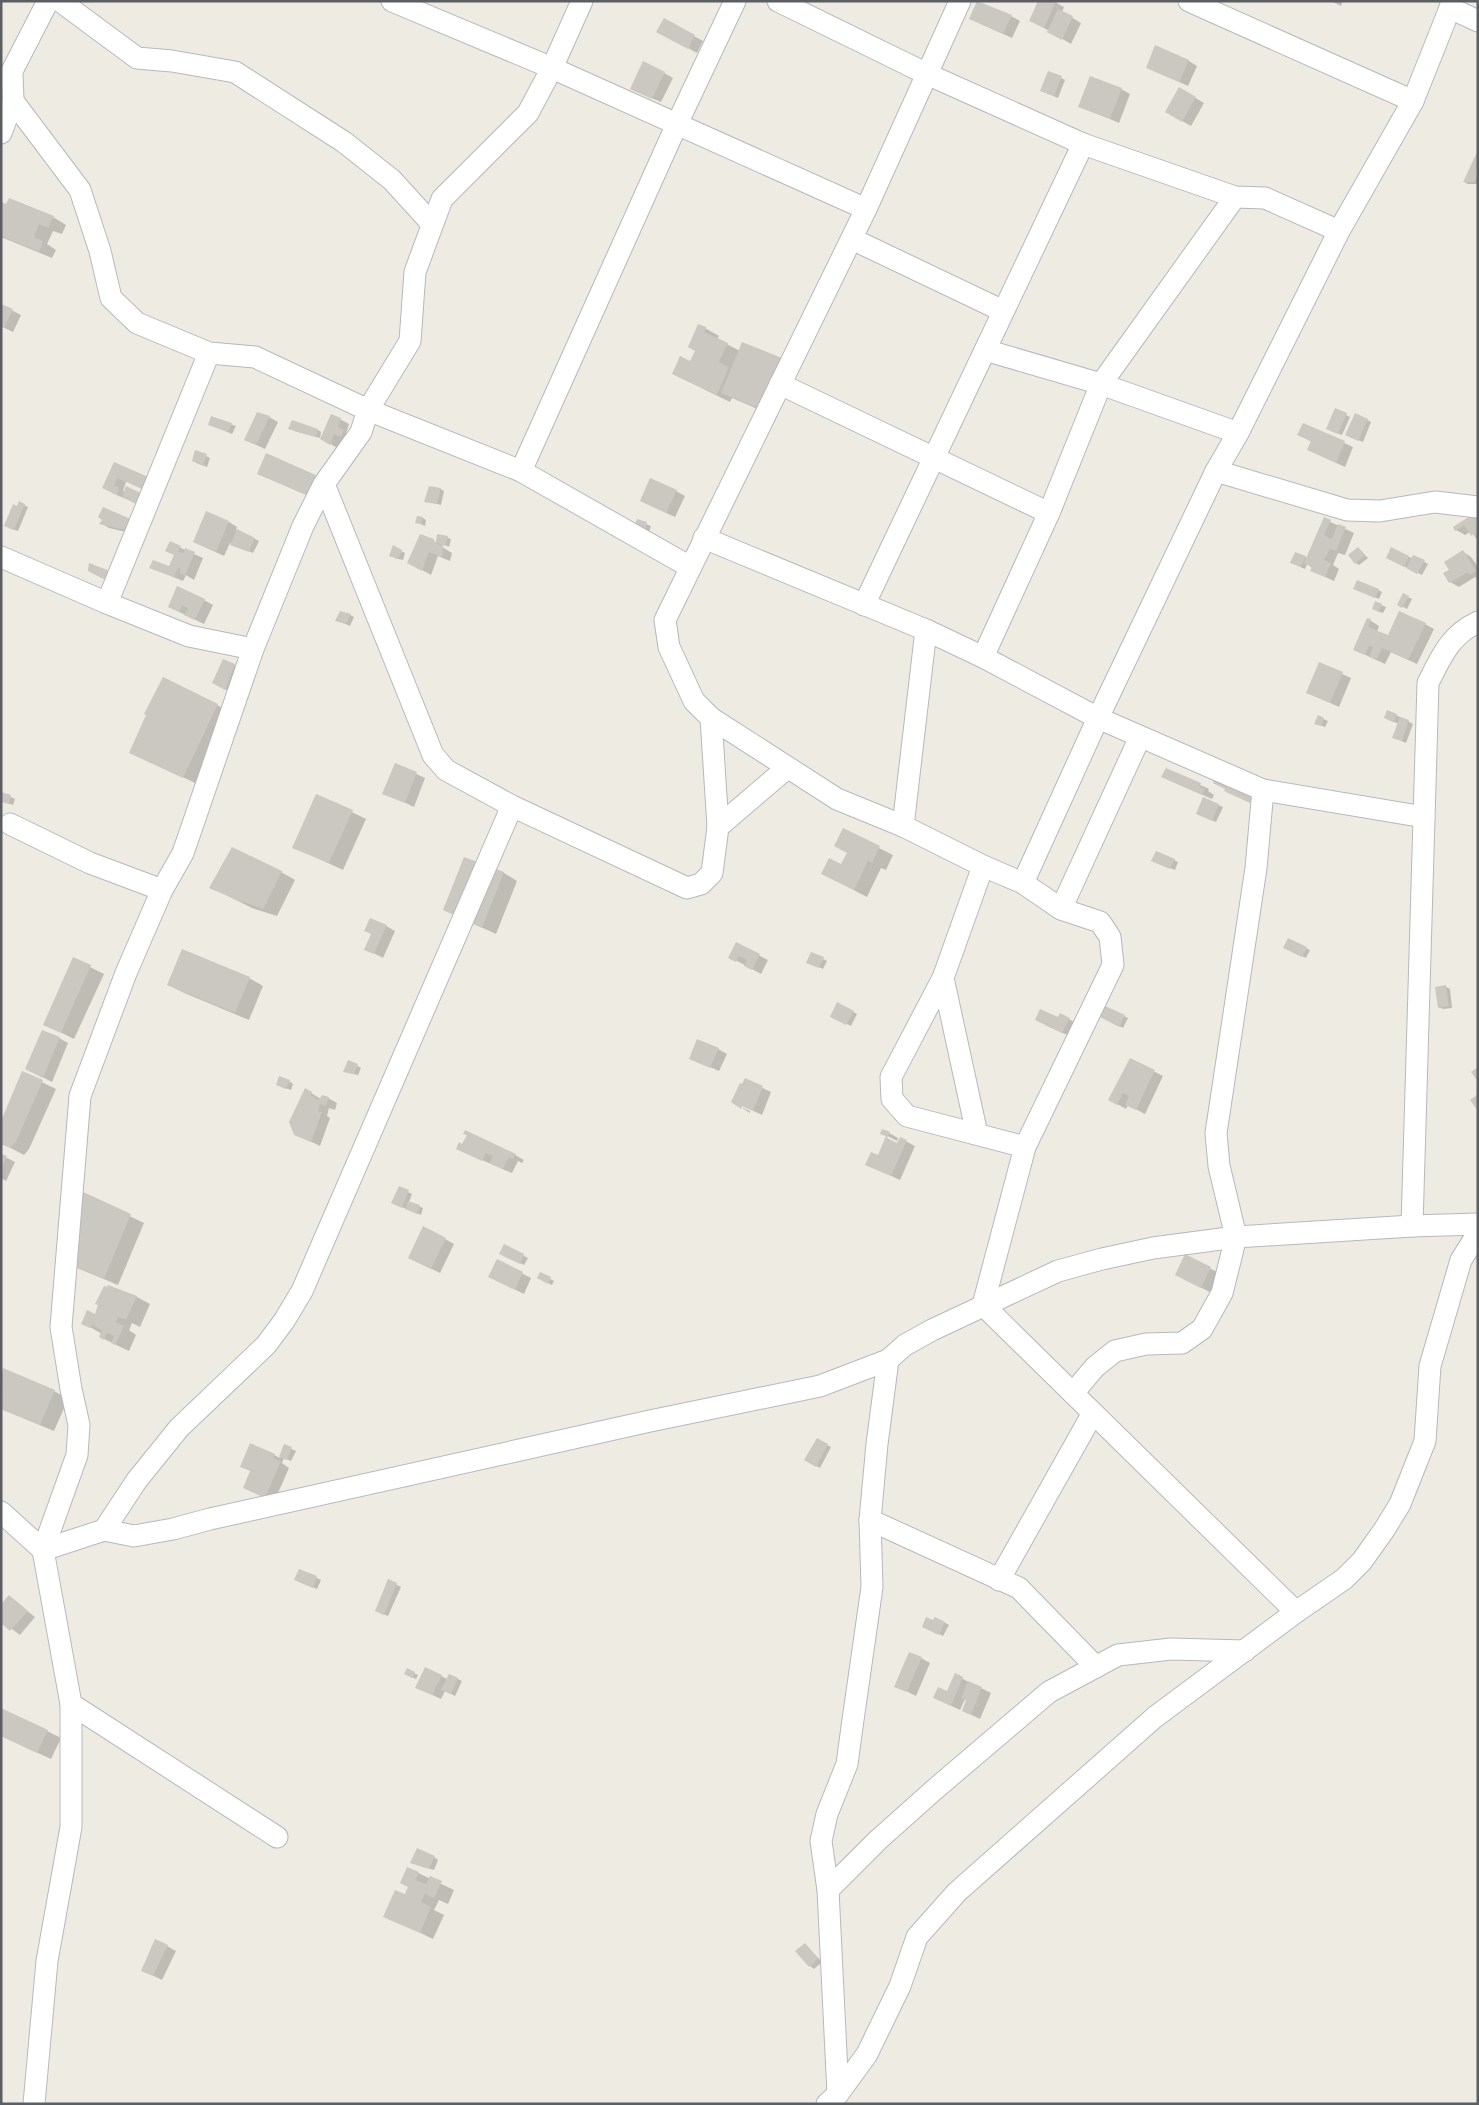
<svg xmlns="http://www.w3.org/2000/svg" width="1479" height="2105" font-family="Commissioner,sans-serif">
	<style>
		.shadow { fill: #0003 }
		.building { fill: #cbc7c1 }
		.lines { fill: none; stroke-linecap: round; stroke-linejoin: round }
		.minor-casing { stroke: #b5b9bd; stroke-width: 23 }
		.minor { stroke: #fff; stroke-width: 21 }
	</style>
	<rect width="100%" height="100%" fill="#eeebe2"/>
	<!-- shadow -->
	<g class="shadow">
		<path d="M1053,1l11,6 -2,5 19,11 -10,21 -32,-19z"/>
		<path d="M1331,1h12l-2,5z"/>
		<path d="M1011,16l9,5 -8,17 -33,-15z"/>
		<path d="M664,20l39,21 -6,12 -39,-22z"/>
		<path d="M1189,61l8,5 -9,20 -41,-19z"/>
		<path d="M664,73l9,5 -12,24 -21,-9z"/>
		<path d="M1061,78l4,2 -7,18 -12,-5z"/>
		<path d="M1121,89l9,5 -11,29 -39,-17z"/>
		<path d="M1180,89l24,14 -13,23 -25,-14z"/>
		<path d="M1478,153v31h-10l-4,-2z"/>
		<path d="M1,205l52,12 13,8 -4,9 -9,-3 -6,13 9,6 -4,8 -51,-21z"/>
		<path d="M1,305l20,10 -8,17 -12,-6z"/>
		<path d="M705,328l14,8 -2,3 23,12 34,65 -42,-18 -2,4 -57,-28 18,-12z"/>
		<path d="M1336,410l14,7 -8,18 -11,-4z"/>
		<path d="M332,415l17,9 -3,9 6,3 -2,5 -7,-3 -4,11 -17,-10z"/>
		<path d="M269,417l9,5 -13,27 -19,-9z"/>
		<path d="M212,418l24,8 -4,8 -19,-8z"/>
		<path d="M1367,420l4,2 -8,20 -13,-5z"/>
		<path d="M1303,424l50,23 -8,20 -36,-17 3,-8 -13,-7z"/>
		<path d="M318,430l3,2 -1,6 -26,-7z"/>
		<path d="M267,455l51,45 -60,-26z"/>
		<path d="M206,456l4,2 -3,9 -10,-4z"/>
		<path d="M114,464l12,18 -3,9 2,1 1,7 -14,-6z"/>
		<path d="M441,489l3,2 -3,14 -15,-4z"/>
		<path d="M676,491l9,5 -10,21 -34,-16z"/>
		<path d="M20,503l8,4 -10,24 -9,-3z"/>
		<path d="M1478,512v26l-8,-6 -5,3 -9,-5z"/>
		<path d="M423,518l3,2 -1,6 -9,-4z"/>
		<path d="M1324,519l30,14 -9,22 -7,-2 -5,12 6,4 -5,12 -13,-6 -14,-11 -2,5 -9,-4 9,-8 2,1z"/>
		<path d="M638,521l13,5 -2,6 -9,-3z"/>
		<path d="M229,522l8,5 -1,3 23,11 -6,12 -23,-10 -6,13 -30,-14z"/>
		<path d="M101,523l42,4 -4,8 -30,-7z"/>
		<path d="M438,535l13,4 -2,8 -6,-3 -1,3 10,6 -2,8 -12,-5 -7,19 -23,-13 25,-22 4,3z"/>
		<path d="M170,543l33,15 -9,22 -8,-5 -3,6 -32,-13 18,-1 6,-12 -9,-4z"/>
		<path d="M393,547l12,6 -2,7 -9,-2z"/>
		<path d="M1358,548l10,10 -9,7 -3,-2z"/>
		<path d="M1392,548l21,11 1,-3 14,8 -6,11 -35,-17z"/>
		<path d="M1463,552l8,5 7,10v12l-3,-2 -16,10 -9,-5 -5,-8 5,-4z"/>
		<path d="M1358,590h20l4,2 -3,7z"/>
		<path d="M1403,595l9,4 -5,10 -9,-5z"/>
		<path d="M204,600l9,5 -9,19 -35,-17z"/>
		<path d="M1376,603l10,4 -3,6 -6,-2z"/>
		<path d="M350,615l4,2 -4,9 -9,-4z"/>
		<path d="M1368,619l11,7 -2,6 11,5 37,-13 9,5 -17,35 -26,-12 -6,12 -30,-14z"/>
		<path d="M224,661l19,9 -9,24 -11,-6z"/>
		<path d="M1320,664l31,14 -12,29 -31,-14z"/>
		<path d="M217,705l14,8 -34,71 -66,-32z"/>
		<path d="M1396,715l17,9 -7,19 -9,-4 2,-15 -10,-4z"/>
		<path d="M1318,717l10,4 -3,6 -5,-2z"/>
		<path d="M396,765l29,13 -11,29 -30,-14z"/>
		<path d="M1166,769l43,20 -1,2 6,4 -2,4 -49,-22z"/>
		<path d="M2,793l13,6 -2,6 -9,-3z"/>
		<path d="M317,795l49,24 -23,51 -50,-23z"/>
		<path d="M1204,799l19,8 -7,15 -15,-7z"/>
		<path d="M843,830l50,25 -7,15 -5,-2 -14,29 -44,-23 19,-8 6,-13z"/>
		<path d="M466,859l38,14 13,8 -21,53 -52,-24z"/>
		<path d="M1174,860l4,2 -3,8 -18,-7z"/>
		<path d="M281,872l14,8 -18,36 -25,-8 -32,-16z"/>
		<path d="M386,926l9,5 -12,27 -17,-9z"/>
		<path d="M736,944l32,16 -7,14 -31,-17z"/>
		<path d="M1306,948l4,2 -4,8 -17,-9z"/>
		<path d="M74,959l30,15 -30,65 -30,-15z"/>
		<path d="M823,959l4,2 -4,8 -11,-5z"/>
		<path d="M249,978l14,8 -14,34 -67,-28 -13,-7z"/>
		<path d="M1446,987l4,2 2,19 -9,1 -4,-2z"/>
		<path d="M838,1004l19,10 -6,12 -19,-10z"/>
		<path d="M1061,1015l17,9 -6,13 -27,-12 14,-6z"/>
		<path d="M1124,1016l4,2 -5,10 -18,-9z"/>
		<path d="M59,1038l9,5 -16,39 -17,-9z"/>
		<path d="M718,1049l9,5 -8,17 -29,-13z"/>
		<path d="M1131,1060l32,16 -18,38 -17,-9 -2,4 -16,-9z"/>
		<path d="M348,1061l13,7 -3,7 -13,-3z"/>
		<path d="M23,1073l33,16 -27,60 -5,6 -23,-12z"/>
		<path d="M745,1080l26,12 -9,23 -25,-12 4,4 9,4v2l-17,-11 7,-17 3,1z"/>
		<path d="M289,1081l4,3 -2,6 -14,-5z"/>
		<path d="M306,1090l15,9 7,-1 9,5 -2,7 -6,-2 -2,8 3,2 -10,28 -25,-12z"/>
		<path d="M882,1133h7l9,5 -1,3z"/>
		<path d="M901,1139l14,7 -15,34 -24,-11 22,-24z"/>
		<path d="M463,1145l52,10 9,5 -2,3 -4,-2 -6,12 -46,-20z"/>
		<path d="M1,1155l14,7 -9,19 -5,-3z"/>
		<path d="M399,1188l13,6 -3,8 14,6 -2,7 -24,-10z"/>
		<path d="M109,1206l35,17 -26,62 -48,-20z"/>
		<path d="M445,1239l9,5 -14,29 -31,-15z"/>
		<path d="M504,1246l24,12 -4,7 -19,-9z"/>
		<path d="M1185,1256l34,17 -9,19 -25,-12z"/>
		<path d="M497,1261l34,17 -7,16 -34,-17z"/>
		<path d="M540,1274l14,7 -2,4 -10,-5z"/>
		<path d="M109,1286l28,11 13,7 -10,23 -8,-4 -3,7 7,5 -7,16 -29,-14 2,-3 -19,-11 13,-8z"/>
		<path d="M3,1370l51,21 14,8 -14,32 -53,-22v-34z"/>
		<path d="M817,1440l14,7 -11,21 -14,-8z"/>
		<path d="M285,1446l11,5 -5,10 -7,-3 -2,5 7,5 -15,34 -29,-14 7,-16 22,-17 6,3z"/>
		<path d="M300,1570l21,10 -4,9 -17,-7z"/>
		<path d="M389,1581l12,6 -13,29 -8,-3z"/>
		<path d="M9,1597l26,20 -15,18 -19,-14z"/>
		<path d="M936,1618l13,7 -6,11 -16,-8z"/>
		<path d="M921,1658l9,5 -14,33 -20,-10z"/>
		<path d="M407,1670l11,5 -2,4 -11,-5z"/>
		<path d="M449,1675l13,6 -7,15 -10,-5 -4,8 -15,-7 15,-16 6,3z"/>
		<path d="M955,1675l36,18 -11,26 -17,-8 4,-10 -2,-2 -5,11 -25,-12 12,-5z"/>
		<path d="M47,1731l14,7 -10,21 -50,-23z"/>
		<path d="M434,1857l4,3 -4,10 -22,-7z"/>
		<path d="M418,1873l36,17 -6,14 -9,-4 -5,10 10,5 -11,24 -48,-23 20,-20z"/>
		<path d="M805,1944l17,18 -8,7 -4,-3z"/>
		<path d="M167,1946l9,5 -14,29 -20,-10z"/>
	</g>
	<!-- building -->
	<g class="building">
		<path d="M977,1l35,14 -9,19 -34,-15z"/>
		<path d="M1038,1h18l-12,27 -15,-7z"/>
		<path d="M1058,9l15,7 -11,24 -15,-8z"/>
		<path d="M664,18l31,17 -7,14 -32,-17z"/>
		<path d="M1155,45l34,15 -10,22 -33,-14z"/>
		<path d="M643,61l22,11 -13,27 -22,-10z"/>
		<path d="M1048,71l14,5 -8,20 -14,-5z"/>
		<path d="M1090,76l32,12 -12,31 -32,-12z"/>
		<path d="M1179,87l17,10 -14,25 -17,-10z"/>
		<path d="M1478,150v25l-4,7h-11z"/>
		<path d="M9,198l45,18 -6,12 -9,-4 -5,13 9,4 -4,11 -38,-16v-34l5,2z"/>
		<path d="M1,304l12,5 -9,19 -3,-2z"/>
		<path d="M698,324l8,3 -2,5 24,11 -9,19 10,5 -12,28 -45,-21 8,-18 10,5 5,-10 -7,-4z"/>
		<path d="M742,342l40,16 -22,51 -39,-16z"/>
		<path d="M1335,408l12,5 -9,21 -12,-5z"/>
		<path d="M257,412l13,4 -14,29 -12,-5z"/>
		<path d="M1355,413l13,6 -10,22 -13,-6z"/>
		<path d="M331,414l10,4 -3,9 6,3 -3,7 -7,-3 -4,11 -10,-6z"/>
		<path d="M211,416l21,7 -4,9 -20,-7z"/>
		<path d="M292,420l26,9 -2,8 -28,-8z"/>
		<path d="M1303,423l42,18 -9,22 -29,-13 4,-9 -14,-6z"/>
		<path d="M195,450l12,4 -4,12 -11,-5z"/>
		<path d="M266,453l52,23 -9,20 -52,-22z"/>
		<path d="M114,462l41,18 -6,12 -32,-14 -3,8 5,1 -2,8 -15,-7z"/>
		<path d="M650,478l27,12 -11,23 -26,-12z"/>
		<path d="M126,486l21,10 -5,11 -20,-10z"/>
		<path d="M429,486l12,2 -4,16 -13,-2z"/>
		<path d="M19,501l6,3 -11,26 -10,-4 9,-22 4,2z"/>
		<path d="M103,507l32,14 -5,10 -31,-7 3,-4 -4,-3z"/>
		<path d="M206,511l23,10 -13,31 -23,-10z"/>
		<path d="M1478,511v27l-2,1 -3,-5 -2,2 -7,-11 -9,6 -2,-4z"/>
		<path d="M417,516l6,1 -2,7 -6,-1z"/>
		<path d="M1324,517l7,3 -7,15 8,4 6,-15 8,3 -10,24 -6,-2 -6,11 7,3 -6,14 -15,-6 2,-4 -8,-4z"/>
		<path d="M637,519l10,3 -2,9 -11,-3z"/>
		<path d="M237,529l18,9 -6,14 -19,-7z"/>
		<path d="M420,534l14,5v3l10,5 -2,10 -13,-5 -7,19 -15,-8z"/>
		<path d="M437,534l11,2 -3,10 -9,-4z"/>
		<path d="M170,541l11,5 -3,6 6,1 1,-5 10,4 -10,24 -5,-3v-5h-2l-4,9 -25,-9 4,-8 16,6 5,-11 -9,-4z"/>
		<path d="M393,545l9,5 -4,9 -9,-3z"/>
		<path d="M1358,547l7,8 -10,9 -7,-9z"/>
		<path d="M1391,547l18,9 -5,11 -18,-9z"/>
		<path d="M1463,550l13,21 -6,4 -2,-3 -19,11 -6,-10 6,-3 -5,-8z"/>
		<path d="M1295,552l11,4 -5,11 -11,-4z"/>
		<path d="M1413,555l12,5 -8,14 -11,-6z"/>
		<path d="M89,563l21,8 -3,10 -19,-10z"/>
		<path d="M1357,580l22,9 -4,9 -22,-9z"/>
		<path d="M177,586l28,13 -10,21 -11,-5 4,-7 -6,-3 -3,7 -11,-5z"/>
		<path d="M1403,593l6,3 -7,12 -5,-3z"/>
		<path d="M1375,601l7,3 -3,8 -7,-3z"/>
		<path d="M340,611l11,3 -5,10 -11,-3z"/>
		<path d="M1399,611l27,12 -18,37 -26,-12 -6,12 -7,-3 4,-10 -4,-1 -4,9 -12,-5 14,-32 4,1 -3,8 20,8z"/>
		<path d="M223,659l12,5 -10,26 -13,-7z"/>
		<path d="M1319,662l24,10 -13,31 -24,-10z"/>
		<path d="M163,677l55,27 -35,74 -54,-25 17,-38 -2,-1z"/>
		<path d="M1387,710l10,4 -4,8 -9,-4z"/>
		<path d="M1318,715l6,3 -3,8 -7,-2z"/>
		<path d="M1400,717l9,3 -7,21 -10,-3z"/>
		<path d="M395,763l22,9 -12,31 -23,-9z"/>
		<path d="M1166,768l35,15 -2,3 6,3 -3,6 -41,-18z"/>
		<path d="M1217,772l39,17 -6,14 -26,-12 1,-2 -12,-6z"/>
		<path d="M1,792l10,3 -2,9 -8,-2z"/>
		<path d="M316,794l37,16 -24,53 -37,-15z"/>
		<path d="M1203,797l16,7 -7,17 -16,-7z"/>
		<path d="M843,828l37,18 -8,17 -4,-2 -14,29 -33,-16 8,-16 12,6 6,-11 -13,-7z"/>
		<path d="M232,847l50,24 -19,38 -26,-9 -28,-12z"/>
		<path d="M1156,851l19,8 -5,10 -19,-8z"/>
		<path d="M464,857l40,15 -22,56 -39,-18z"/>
		<path d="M370,918l17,7 -13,29 -10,-4 7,-16 -7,-3z"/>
		<path d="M1288,938l19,9 -5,10 -19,-9z"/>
		<path d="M736,942l24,12 -8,16 -8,-4 3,-6 -8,-4 -3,6 -8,-4z"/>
		<path d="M182,949l68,28 -15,36 -68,-28z"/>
		<path d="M811,952l13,5 -5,11 -13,-5z"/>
		<path d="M73,957l18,8 -30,68 -18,-8z"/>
		<path d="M1446,985l3,21 -11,2 -3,-21z"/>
		<path d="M837,1002l17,9 -8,14 -16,-8z"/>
		<path d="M1105,1006l20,9 -6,12 -19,-10z"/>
		<path d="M1040,1009l18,8 2,-4 10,5 -8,15 -27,-13z"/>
		<path d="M42,1030l18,7 -17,41 -18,-9z"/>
		<path d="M697,1039l22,9 -9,20 -21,-9z"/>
		<path d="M1130,1058l25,12 -19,40 -11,-5 4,-9 -6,-3 -6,12 -9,-5z"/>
		<path d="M348,1060l10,4 -4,10 -11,-2z"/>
		<path d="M1478,1067v15l-7,-10z"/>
		<path d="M22,1071l21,9 -27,62 -6,6 -9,-4v-23z"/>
		<path d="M279,1076l11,4 -4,9 -10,-4z"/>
		<path d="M745,1078l18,8 -10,25 -11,-5 -1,3 -10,-7 9,-19 2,1z"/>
		<path d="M305,1088l7,4 -1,3 8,5 3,-5 7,2 -3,9 -6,-2 -2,8h4l-11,30 -17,-7 -5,-13z"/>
		<path d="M1478,1094v17l-8,-11z"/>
		<path d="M882,1129l8,3 -3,6 10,5 3,-6 7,3 -16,36 -26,-11 6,-13 7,3 8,-19 -6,-2z"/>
		<path d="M465,1130l51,24 -3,5 -4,-2 -6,12 -14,-6 4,-7 -7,-3 -4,8 -26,-12 3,-7 3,2 5,-9 -4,-1z"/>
		<path d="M1,1154l6,2 -6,13z"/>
		<path d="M399,1186l10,4 -7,18 -11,-5z"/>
		<path d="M81,1191l50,23 -27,65 -48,-21z"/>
		<path d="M408,1201l12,4 -3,9 -12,-5z"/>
		<path d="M423,1226l23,12 -15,31 -23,-11z"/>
		<path d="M504,1244l20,10 -4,10 -21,-10z"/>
		<path d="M1185,1254l26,13 -10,21 -26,-13z"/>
		<path d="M497,1259l26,13 -8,18 -27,-13z"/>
		<path d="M540,1272l11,5 -3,7 -11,-6z"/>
		<path d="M108,1285l29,11 -11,24 -8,-3 -2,5 8,4 -9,19 -4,-2 3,-7 -7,-3 -3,7 -5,-3 3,-7 -10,-5 -2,3 -9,-4 6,-14 8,4 3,-9 -3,-1 9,-18 3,1z"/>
		<path d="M3,1368l52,22 -15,35 -39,-16z"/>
		<path d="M817,1438l11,6 -12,23 -12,-7z"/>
		<path d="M250,1443l25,11 -2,4 8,3 -16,37 -22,-10 7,-17 -10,-4z"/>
		<path d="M284,1444l8,3 -5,13 -8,-3z"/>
		<path d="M299,1569l18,7 -4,12 -19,-8z"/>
		<path d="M388,1579l9,4 -13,32 -9,-4z"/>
		<path d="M9,1595l19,16 -18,20 -9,-8v-19z"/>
		<path d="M926,1617l7,3 2,-3 10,5 -6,13 -17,-8z"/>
		<path d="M909,1652l13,5 -15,35 -13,-5z"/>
		<path d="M425,1667l17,8 -10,20 -17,-7z"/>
		<path d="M407,1668l8,4 -3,6 -8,-4z"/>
		<path d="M955,1673l8,4 -12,29 -18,-8 5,-11 9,4z"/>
		<path d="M449,1674l9,4 -7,16 -10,-4z"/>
		<path d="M968,1681l14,6 -11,28 -9,-4 4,-11 -5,-2z"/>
		<path d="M1,1708l47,22 -11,23 -36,-17z"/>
		<path d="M417,1848l18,8 -6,13 -19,-6z"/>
		<path d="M407,1867l12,5 -4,8 11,4 4,-8 12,5 -8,17 -9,-4 -4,8 10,5 -11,26 -37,-16 12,-27 10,4 3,-7 -8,-4z"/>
		<path d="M155,1939l13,6 -15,31 -12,-5z"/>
		<path d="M805,1943l13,16 -9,8 -14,-16z"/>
	</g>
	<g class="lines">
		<defs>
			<g id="minor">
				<path d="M60,1l77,57 35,3 63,11 109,70 48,38 40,44"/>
				<path d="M392,1l160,67 314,141"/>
				<path d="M778,1l149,73 156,70 152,53 30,1 74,33"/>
				<path d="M1189,1l224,100"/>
				<path d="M1452,1l-2,7 28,13"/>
				<path d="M13,101l67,89 20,61 11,47 26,25 72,30 46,4 113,53 153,61 169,96"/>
				<path d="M1,133l12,-32 -1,-30 36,-70"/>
				<path d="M852,239l151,72"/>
				<path d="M985,350l116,34 137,49"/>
				<path d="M209,353l-102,250 82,33 64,13"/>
				<path d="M780,384l269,129"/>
				<path d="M521,471l156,-347 58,-123"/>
				<path d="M1216,471l131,39 33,1 55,-9 43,5"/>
				<path d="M324,484l109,271 13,15 66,36 175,82 14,-4 11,-11 6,-46 -7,-109"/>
				<path d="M704,538l222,92 57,27 115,61 165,72 -7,78 -40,265 3,33 17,71 -14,56 -20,36 -20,14 -36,1 -31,7 -20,16 -22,26"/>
				<path d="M1,557l106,46"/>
				<path d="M864,605l219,-461"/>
				<path d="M926,630l-23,196 80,40 40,17 38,26 39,13 10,15 3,28 -88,182"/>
				<path d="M983,657l66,-144 52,-129 134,-187"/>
				<path d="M1263,790l161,27"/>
				<path d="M10,824l80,39 72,27 -36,83 -46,123 -19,231 10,62 8,36 -2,30 -34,95 28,154v123l-24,134 -13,143"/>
				<path d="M903,826l-66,-27 -126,-81 -17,-17 -25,-54 -4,-27 201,-411 94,-208"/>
				<path d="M718,827l69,-59"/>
				<path d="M983,866l-40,112 -52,99 1,22 15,17 118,31 -42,158 313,307"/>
				<path d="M1023,883l75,-165 118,-247 22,-38 101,-202 74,-130 37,-93"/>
				<path d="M162,890l21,-37 70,-204 50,-123 21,-42 37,-52 7,-22 42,-69 5,-69 27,-73 86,-86 24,-45 30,-67"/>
				<path d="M1061,909l79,-172"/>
				<path d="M943,978l34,156"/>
				<path d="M1412,1226l16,-543c13,-26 22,-48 50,-61"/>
				<path d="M1,1512l42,38"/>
				<path d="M870,1520l149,68 77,79"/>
				<path d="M104,1530l33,-50 42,-52 87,-83 18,-24 18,-30 210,-485"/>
				<path d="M43,1550l61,-20 30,6 39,-7 37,-10 440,-98 170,-35 68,-26 17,-15 27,-15 126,-59 44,-12 51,-11 83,-11 176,-11 66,-2"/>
				<path d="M999,1580l94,-167"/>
				<path d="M71,1704l206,133"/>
				<path d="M828,1890l50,-50 56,-50 115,-98 69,-37 53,-6 74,2"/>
				<path d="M838,2094l-10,-204 -7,-49 6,-27 20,-50 5,-37 20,-140 -2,-67 7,-76 11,-84"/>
				<path d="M827,2104l11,-10 29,-40 33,-68 17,-49 40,-45 198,-175 141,-105 48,-33 18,-18 22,-31 16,-26 25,-63 5,-75 31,-106 17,-27"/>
			</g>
		</defs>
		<!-- minor casing -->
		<use href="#minor" class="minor-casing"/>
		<!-- minor -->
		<use href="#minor" class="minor"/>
	</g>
	<!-- border -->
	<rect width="1479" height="2105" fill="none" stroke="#5a5f64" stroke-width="5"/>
</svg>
